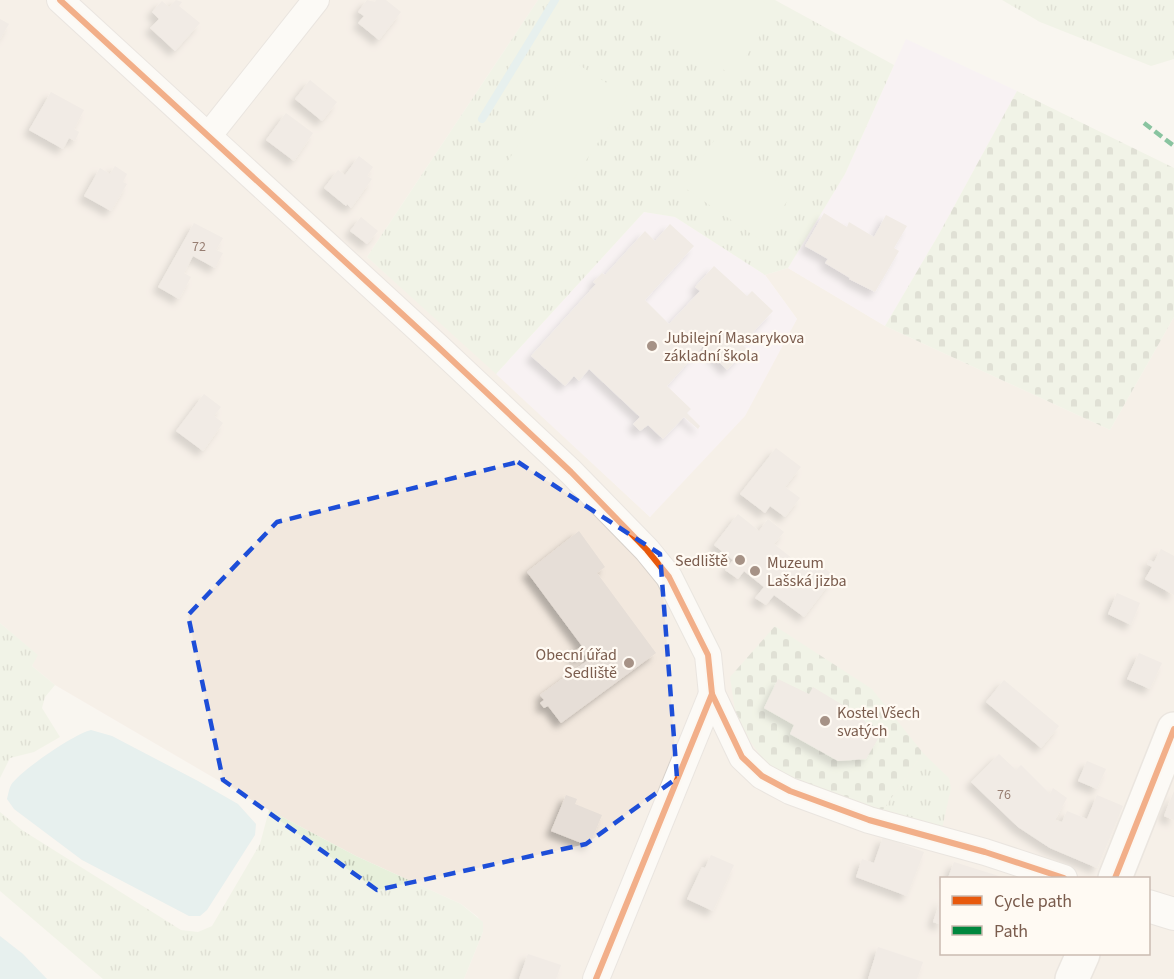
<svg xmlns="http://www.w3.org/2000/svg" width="1174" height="979" font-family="'Source Sans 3',sans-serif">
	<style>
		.residential { fill: #f2e8de; fill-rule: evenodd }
		.education { fill: #f6eef6 }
		.grass { fill: url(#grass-tufts) }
		.cemetery { fill: url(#cemetery-stones) }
		.pitch { fill: #e7f0db }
		.water { fill: #d0e8ea }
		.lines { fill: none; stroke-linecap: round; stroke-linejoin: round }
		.stream { stroke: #d0e8ea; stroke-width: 8 }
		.building { fill: #e6ded7; filter: url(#shadow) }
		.minor-casing { stroke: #d7d1cb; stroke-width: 28 }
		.tertiary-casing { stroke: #d7d1cb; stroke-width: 34 }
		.secondary-casing { stroke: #d9d2cb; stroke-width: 36 }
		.minor { stroke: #fefefd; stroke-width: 26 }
		.tertiary { stroke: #fefefd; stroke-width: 32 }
		.secondary { stroke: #fefefd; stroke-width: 33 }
		.quiet { stroke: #00873e; stroke-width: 4.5; stroke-dasharray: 9 4.5; stroke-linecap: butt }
		.cycleway-casing { stroke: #fffaf3; stroke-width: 10 }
		.cycleway { stroke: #e8590c; stroke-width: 6 }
		.marked { fill: none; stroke: #1d4ed8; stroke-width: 4.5; stroke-dasharray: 12 8; stroke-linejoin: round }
		.poi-dot { fill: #a69286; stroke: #fffaf3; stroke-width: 2 }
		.labels { text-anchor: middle; stroke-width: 4.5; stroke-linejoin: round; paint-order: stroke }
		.number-label { font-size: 14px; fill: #977e72 }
		.poi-label { font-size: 16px; fill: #7a5c4d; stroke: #fffaf3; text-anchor: start }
	</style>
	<defs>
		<pattern id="grass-tufts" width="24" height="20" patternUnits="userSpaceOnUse" patternTransform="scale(1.5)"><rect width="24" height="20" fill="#e7f0db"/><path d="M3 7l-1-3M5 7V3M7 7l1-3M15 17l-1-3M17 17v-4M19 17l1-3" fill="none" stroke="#c0c6b4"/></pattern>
		<pattern id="cemetery-stones" width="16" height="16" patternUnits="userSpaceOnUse" patternTransform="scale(1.5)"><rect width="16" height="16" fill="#e7f0db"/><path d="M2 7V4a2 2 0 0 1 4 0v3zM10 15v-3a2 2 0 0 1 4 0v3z" fill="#c0c6b4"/></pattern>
		<filter id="shadow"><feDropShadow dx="-5.5" dy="5.5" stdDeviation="3" flood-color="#0004"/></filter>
	</defs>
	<rect width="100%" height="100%" fill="#f9f5f0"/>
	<!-- residential -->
	<path class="residential" d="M0,0h538l-171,257 99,87 184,173 147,-198 -32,-44 23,-7 97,58 225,104 64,-113v662h-710l19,-47 -5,-15 -17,-13 -105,-48 -87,-46 -214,-125 -23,-19 5,-11 -37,-32zM942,878h206v76h-206z"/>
	<!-- education -->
	<g class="education">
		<path d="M906,39l111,52 -78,143 -54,92 -97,-58 57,-94z"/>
		<path d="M644,212l31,5 90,58 32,44 -52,97 -95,101 -154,-143z"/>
	</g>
	<!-- grass -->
	<g class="grass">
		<path d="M538,0h237l119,65 -49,109 -57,94 -23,7 -90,-58 -31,-5 -148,162 -129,-117z"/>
		<path d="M1002,0h172v59l-23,7 -111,-44z"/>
		<path d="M0,623l38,32 -6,11 23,19 -10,12 -3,11 18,29 -26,15 -24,6 -10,20z"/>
		<path d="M923,753l26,25 2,10 -9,41 -60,-18z"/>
		<path d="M269,810l87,46 105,48 22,18v10l-19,47h-361l-103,-88v-79l22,18 159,100 17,2 14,-6 48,-82z"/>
	</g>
	<!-- cemetery -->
	<g class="cemetery">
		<path d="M1017,91l157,77v149l-64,113 -225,-104 54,-92z"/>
		<path d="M775,626l97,63 51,64 -41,58 -93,-32 -23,-16 -16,-22 -15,-30 -5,-34z"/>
	</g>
	<!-- pitch -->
	<g class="pitch">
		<path d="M618,0h143l16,10 -44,66z"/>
		<path d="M573,61l55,36 -72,109 -54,-36z"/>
		<path d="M715,139l78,54 -33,47 -78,-54z"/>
	</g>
	<!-- water -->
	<g class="water">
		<path d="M91,730l21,6 86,45 40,23 18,20 -1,11 -48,75 -7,6h-11l-107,-56 -68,-51 -7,-10c1,-4 2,-10 4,-14 9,-14 63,-51 80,-55z"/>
		<path d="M0,936l23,18 24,25h-47z"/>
	</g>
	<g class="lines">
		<!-- stream -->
		<path class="stream" d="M482,119l73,-119"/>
	</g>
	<!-- building -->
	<g class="building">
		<path d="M176,0l6,2 -3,4 21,17 -25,28 -25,-23 9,-9 -7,-7 10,-11 7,6z"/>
		<path d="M367,0l8,2 1,-2h10l15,12 -22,28 -21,-17 6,-7 -6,-4z"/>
		<path d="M0,19l9,5 -9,15z"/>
		<path d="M310,80l27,22 -15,19 -27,-22z"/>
		<path d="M51,92l33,18 -10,19 5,3 -4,9 -6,-3 -6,11 -34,-19z"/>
		<path d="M286,113l27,20 -19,28 -28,-21z"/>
		<path d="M359,156l14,11 -6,9 5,3 -21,29 -4,-4 -1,2 -22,-18 14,-18 7,5z"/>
		<path d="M115,166l12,8 -4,8 4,2 -16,27 -27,-15 16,-28 10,6z"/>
		<path d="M824,213l23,14 2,-5 25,15 12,-22 21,11 -13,22 5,3 -24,41 -26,-13 1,-1 -25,-15 3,-4 -23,-13z"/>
		<path d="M361,217l17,14 -11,13 -17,-13z"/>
		<path d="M194,223l29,15 -7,12 7,3 -8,15 -22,-12 -9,17 7,4 -12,22 -21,-12z"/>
		<path d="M670,224l24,22 -49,54 24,24 31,-33 -5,-4 19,-21 33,30 5,-5 21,20 -31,33 5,5 -20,21 -24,-24 -36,40 24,23 -4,4 13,13 -2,3 -14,-12 -21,22 -15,-14 -8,6 -7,-7 7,-7 -51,-48 -10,12 -5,-5 -9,10 -34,-30 65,-72 -3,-2 9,-9 3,2 40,-44 10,10z"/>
		<path d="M204,394l17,13 -7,9 9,7 -20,28 -27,-20z"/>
		<path d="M776,448l25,19 -16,20 15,11 -15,19 -15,-11 -5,7 -25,-19z"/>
		<path d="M738,514l21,17 9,-12 16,13 -10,12 33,26 7,-9 21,15 -31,41 -30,-22 -8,10 -11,-7 9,-11 -20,-16 -6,8 -13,-9 8,-10 -19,-15z"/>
		<path d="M579,531l26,36 -8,6 59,80 -95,70 -13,-17 -4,2 -4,-5 4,-3 -4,-5 51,-37 -4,-5 -9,7 -6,-7 10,-7 -55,-74z"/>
		<path d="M1161,549l13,7v39l-29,-16 7,-12 -5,-3 2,-4 5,2z"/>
		<path d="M1117,593l23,10 -9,22 -23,-11z"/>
		<path d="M1139,653l23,10 -12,26 -23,-10z"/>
		<path d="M778,679l31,15 4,-7 48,29 17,23 -12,20 -28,2 -48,-27 4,-9 -30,-17z"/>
		<path d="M1004,680l55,46 -18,22 -55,-46z"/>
		<path d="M999,754l17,16 5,-5 29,29 3,-6 14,10 -12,22 7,2 5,-11 20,8 10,-24 26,11 -26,62 -47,-20 -32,-21 -47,-45z"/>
		<path d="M1087,761l19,8 -9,20 -19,-8z"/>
		<path d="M1174,791v29l-10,-4z"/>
		<path d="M566,795l11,4 -2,5 27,11 -13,31 -38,-15z"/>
		<path d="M883,837l41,15 -17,44 -51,-19 6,-18 12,4z"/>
		<path d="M711,855l23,10 -21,46 -26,-12 15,-32 3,1z"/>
		<path d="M954,862l51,16h-57z"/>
		<path d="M941,899h1v26l-9,-3z"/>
		<path d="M878,947l45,15 -6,17h-49z"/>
		<path d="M528,954l33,11 -5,14h-37z"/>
	</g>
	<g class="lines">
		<defs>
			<g id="minor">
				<path d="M60,0l377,346 134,126 76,78 22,27 39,78 4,39 30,63 20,19 28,15 79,29 116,32 79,26"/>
				<path d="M209,135l107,-135"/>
				<path d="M596,979l116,-285"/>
			</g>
			<path id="tertiary" d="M1148,906l26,8"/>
			<g id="secondary">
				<path d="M1115,878l59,-149"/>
				<path d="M1072,979l11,-25"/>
			</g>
		</defs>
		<!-- minor casing -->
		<use href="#minor" class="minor-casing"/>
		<!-- tertiary casing -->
		<use href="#tertiary" class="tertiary-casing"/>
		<!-- secondary casing -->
		<use href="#secondary" class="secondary-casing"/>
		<!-- minor -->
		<use href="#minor" class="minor"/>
		<!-- tertiary -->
		<use href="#tertiary" class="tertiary"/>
		<!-- secondary -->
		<use href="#secondary" class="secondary"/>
		<!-- quiet -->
		<path class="quiet" d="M1144,123l30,23"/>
		<defs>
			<g id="cycleway">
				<path d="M60,0l377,346 134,126 76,78 22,27 39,78 4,39 30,63 20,19 28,15 79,29 116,32 79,26"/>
				<path d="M1115,878l59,-149"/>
				<path d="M596,979l116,-285"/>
			</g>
		</defs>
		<!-- cycleway casing -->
		<use href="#cycleway" class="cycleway-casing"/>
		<!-- cycleway -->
		<use href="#cycleway" class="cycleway"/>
	</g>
	<!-- marked area -->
	<path d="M0 0H1174V979H0ZM518,462l142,92 17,224 -91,66 -209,46 -154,-110 -35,-165 89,-93z" fill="#f9f5f0" fill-opacity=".55" fill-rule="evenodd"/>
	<path class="marked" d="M518,462l142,92 17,224 -91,66 -209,46 -154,-110 -35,-165 89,-93z"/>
	<!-- markers -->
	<g class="poi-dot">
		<circle cx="652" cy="346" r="6"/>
		<circle cx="740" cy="560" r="6"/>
		<circle cx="755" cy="571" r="6"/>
		<circle cx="629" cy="663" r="6"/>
		<circle cx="825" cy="721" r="6"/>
	</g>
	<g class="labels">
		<!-- number labels -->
		<g class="number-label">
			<text x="199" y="251">72</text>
			<text x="1004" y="799">76</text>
		</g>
		<!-- poi labels -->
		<g class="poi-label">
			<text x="664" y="343">Jubilejní Masarykova<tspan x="664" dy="18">základní škola</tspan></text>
			<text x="728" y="566" text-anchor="end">Sedliště</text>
			<text x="767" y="568">Muzeum<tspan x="767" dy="18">Lašská jizba</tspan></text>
			<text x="617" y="660" text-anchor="end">Obecní úřad<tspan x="617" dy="18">Sedliště</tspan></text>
			<text x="837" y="718">Kostel Všech<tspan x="837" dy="18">svatých</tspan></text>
		</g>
	</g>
	<!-- legend -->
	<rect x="940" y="877" width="210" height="78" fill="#fffaf3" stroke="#cabbb1" stroke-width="1.5"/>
	<rect x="952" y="896" width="30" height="9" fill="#e8590c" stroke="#cabbb1" stroke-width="1.5"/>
	<text x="994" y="907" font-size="18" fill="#7a5c4d">Cycle path</text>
	<rect x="952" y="926" width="30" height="9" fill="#00873e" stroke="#cabbb1" stroke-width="1.5"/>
	<text x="994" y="937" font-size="18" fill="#7a5c4d">Path</text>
</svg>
